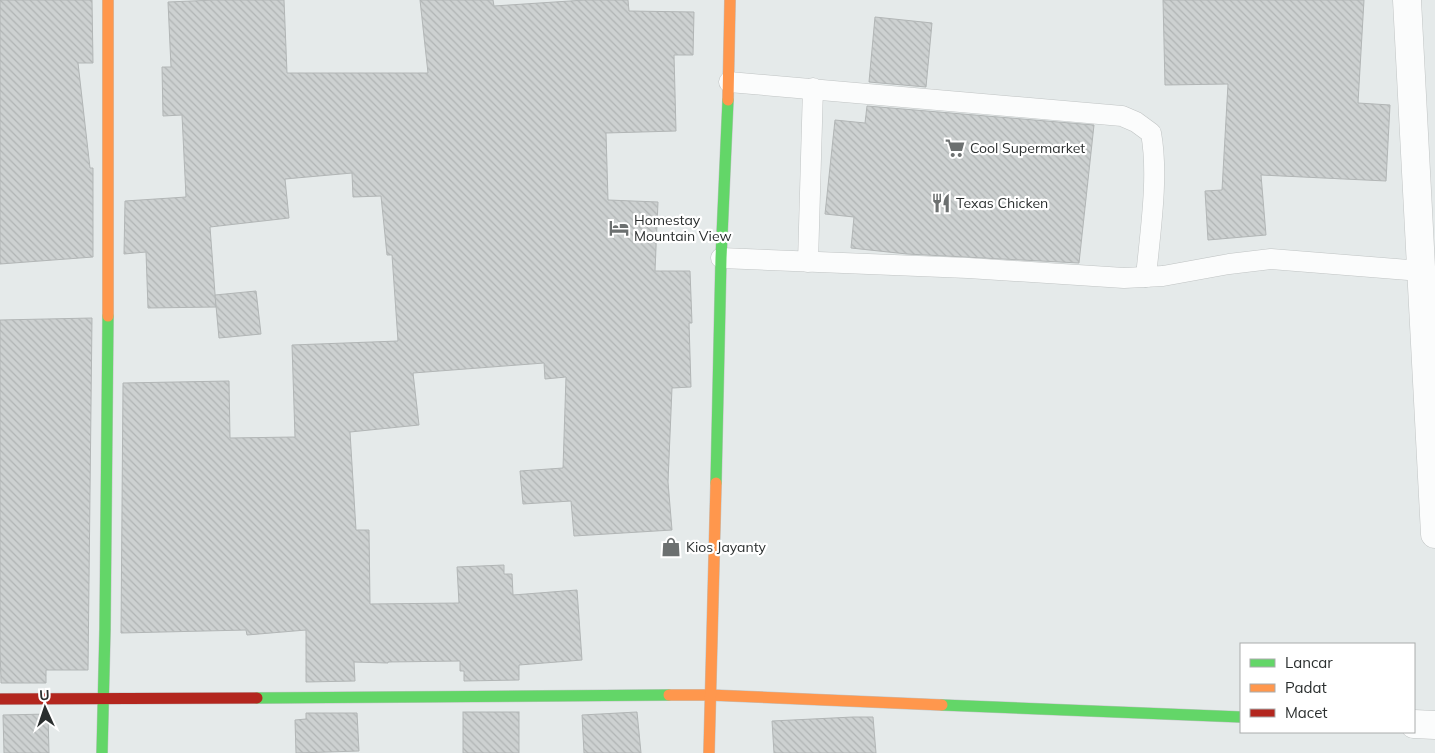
<svg xmlns="http://www.w3.org/2000/svg" width="1435" height="753" font-family="Mulish,sans-serif">
	<style>
		.building { fill: url(#building-back-hatch); stroke: #b2b6b6 }
		.lines { fill: none; stroke-linecap: round; stroke-linejoin: round }
		.lane-casing { stroke: #c0c4c4; stroke-width: 21 }
		.street-casing { stroke: #c0c4c4; stroke-width: 29 }
		.fast-casing { stroke: #c0c4c4; stroke-width: 12 }
		.slow-casing { stroke: #c0c4c4; stroke-width: 12 }
		.jam-casing { stroke: #c0c4c4; stroke-width: 12 }
		.lane { stroke: #fbfcfc; stroke-width: 20 }
		.street { stroke: #fbfcfc; stroke-width: 28 }
		.fast { stroke: #63d668; stroke-width: 11 }
		.slow { stroke: #ff974d; stroke-width: 11 }
		.jam { stroke: #b3261e; stroke-width: 11 }
		.labels { text-anchor: middle; stroke-width: 4.5; stroke-linejoin: round; paint-order: stroke }
		.poi-label { font-size: 14px; fill: #2b2f2f; stroke: #fff; text-anchor: start }
	</style>
	<defs>
		<pattern id="building-back-hatch" width="6" height="6" patternUnits="userSpaceOnUse" patternTransform="scale(1.25)"><rect width="6" height="6" fill="#cdd1d1"/><path d="M-1 5l2 2M0 0l6 6M5-1l2 2" fill="none" stroke="#b0b4b4"/></pattern>
	</defs>
	<rect width="100%" height="100%" fill="#e5eaea"/>
	<!-- building -->
	<g class="building">
		<path d="M0,0h92l1,63h-15l12,105h3v89l-93,7z"/>
		<path d="M215,0h69l3,73h141l-8,-73h73l1,6 91,-6h43l1,11 65,1 -1,43h-19l2,76 -70,2 2,67 50,2 -3,69h35l2,52h-3l2,64 -19,1 -4,94 4,48 -98,6 -3,-35 -48,3 -3,-33 43,-3 3,-91 -21,2 -1,-16 -131,10 6,52 -69,7 6,98h13l1,74 89,-1 -2,-36 47,-2v9h8l1,21 64,-5 5,70 -63,5v15l-55,1v-10h-4v-10l-72,1v1l-34,-1 1,19 -49,1v-52l-59,5 -1,-5 -125,3 2,-250 106,-2 1,57 65,-1 -3,-92 106,-4 -6,-86h-5l-6,-59 -28,1 -1,-24 -67,6 4,39 -79,9 6,80 -68,1 -2,-56 -22,2 1,-53 61,-4 -4,-82 -19,1 -1,-49h9l-3,-65z"/>
		<path d="M1163,0h201l-6,103 32,2 -4,76 -125,-6 5,60 -58,5 -3,-49 17,-1 6,-106 -63,1z"/>
		<path d="M875,17l57,6 -6,64 -57,-5z"/>
		<path d="M867,106l227,19 -15,138 -172,-9 -56,-6 3,-31 -29,-3 10,-94 30,3z"/>
		<path d="M256,291l5,43 -42,4 -4,-43z"/>
		<path d="M92,318l-4,352h-42v13h-45l-1,-35v-328z"/>
		<rect x="463" y="712" width="56" height="41"/>
		<path d="M637,712l4,41h-57l-2,-38z"/>
		<path d="M306,713h51l2,38 -63,2 -1,-33 11,-1z"/>
		<path d="M48,714l1,39h-45l-1,-38z"/>
		<path d="M853,717h20l3,36h-102l-2,-32z"/>
	</g>
	<g class="lines">
		<defs>
			<g id="lane">
				<path d="M729,82l393,34 14,6 15,11c8,43 -1,100 -5,144"/>
				<path d="M721,258l247,10 156,10 39,-2 66,-12 42,-5 150,12"/>
				<path d="M808,262l5,-174"/>
			</g>
			<g id="street">
				<path d="M1407,0l28,534"/>
				<path d="M1414,724l21,1"/>
			</g>
			<g id="fast">
				<path d="M716,483l5,-225 7,-158"/>
				<path d="M257,698l412,-3"/>
				<path d="M942,705l299,12"/>
				<path d="M102,753l3,-124 3,-313"/>
			</g>
			<g id="slow">
				<path d="M108,0v316"/>
				<path d="M728,100l2,-100"/>
				<path d="M669,695h40l233,10"/>
				<path d="M709,753l7,-270"/>
			</g>
			<path id="jam" d="M0,699l257,-1"/>
		</defs>
		<!-- lane casing -->
		<use href="#lane" class="lane-casing"/>
		<!-- street casing -->
		<use href="#street" class="street-casing"/>
		<!-- fast casing -->
		<use href="#fast" class="fast-casing"/>
		<!-- slow casing -->
		<use href="#slow" class="slow-casing"/>
		<!-- jam casing -->
		<use href="#jam" class="jam-casing"/>
		<!-- lane -->
		<use href="#lane" class="lane"/>
		<!-- street -->
		<use href="#street" class="street"/>
		<!-- fast -->
		<use href="#fast" class="fast"/>
		<!-- slow -->
		<use href="#slow" class="slow"/>
		<!-- jam -->
		<use href="#jam" class="jam"/>
	</g>
	<!-- icons -->
	<defs>
		<symbol id="supermarket-bare" viewBox="-9 -9 18 18"><path d="M-6-5.5h2.5l.6 2H6L4.5 2H-2.5L-4.4-4H-6ZM-1.5 3.2a1.3 1.3 0 1 0 .1 0ZM3 3.2a1.3 1.3 0 1 0 .1 0Z" fill="#6c7070" stroke="#fff" stroke-width="2.5" paint-order="stroke"/></symbol>
		<symbol id="restaurant-bare" viewBox="-9 -9 18 18"><path d="M-5-6h1v4h1v-4h1v4h1v-4h1v5L-1.5 .5V6h-2V.5L-5-1ZM5-6V6H3V1.5H1.5Q1.5-4 5-6Z" fill="#6c7070" stroke="#fff" stroke-width="2.5" paint-order="stroke"/></symbol>
		<symbol id="hotel-bare" viewBox="-9 -9 18 18"><path d="M-6-4.5h1.5V1H6V5H4.5V3h-9V5H-6ZM-4 0a1.8 1.8 0 1 1 3.6 0ZM.5 0V-2.5h3Q6-2.5 6 0Z" fill="#6c7070" stroke="#fff" stroke-width="2.5" paint-order="stroke"/></symbol>
		<symbol id="shop-bare" viewBox="-9 -9 18 18"><path d="M-5-2.5h2.3a2.7 3.5 0 0 1 5.4 0H5L5.5 6h-11ZM-1.5-2.5h3a1.5 2.3 0 0 0-3 0Z" fill="#6c7070" stroke="#fff" stroke-width="2.5" paint-order="stroke"/></symbol>
	</defs>
	<g fill-rule="evenodd">
		<use href="#supermarket-bare" x="941" y="134" width="28" height="28"/>
		<use href="#restaurant-bare" x="927" y="189" width="28" height="28"/>
		<use href="#hotel-bare" x="605" y="214" width="28" height="28"/>
		<use href="#shop-bare" x="657" y="533" width="28" height="28"/>
	</g>
	<g class="labels">
		<!-- poi labels -->
		<g class="poi-label">
			<text x="970" y="153">Cool Supermarket</text>
			<text x="956" y="208">Texas Chicken</text>
			<text x="634" y="225">Homestay<tspan x="634" dy="16">Mountain View</tspan></text>
			<text x="686" y="552">Kios Jayanty</text>
		</g>
	</g>
	<!-- legend -->
	<rect x="1240" y="643" width="175" height="90" fill="#ffffff" stroke="#aaacac"/>
	<rect x="1250" y="659" width="25" height="8" fill="#63d668" stroke="#aaacac"/>
	<text x="1285" y="668" font-size="15" fill="#2b2f2f">Lancar</text>
	<rect x="1250" y="684" width="25" height="8" fill="#ff974d" stroke="#aaacac"/>
	<text x="1285" y="693" font-size="15" fill="#2b2f2f">Padat</text>
	<rect x="1250" y="709" width="25" height="8" fill="#b3261e" stroke="#aaacac"/>
	<text x="1285" y="718" font-size="15" fill="#2b2f2f">Macet</text>
	<!-- north arrow -->
	<g transform="translate(45 708) rotate(357)" stroke="#ffffff" stroke-width="4" paint-order="stroke">
	<path d="M0-4L9 19L0 12L-9 19Z" fill="#2b2f2f"/>
	<text y="-8" font-size="14" font-weight="bold" text-anchor="middle" fill="#2b2f2f">U</text>
	</g>
</svg>
